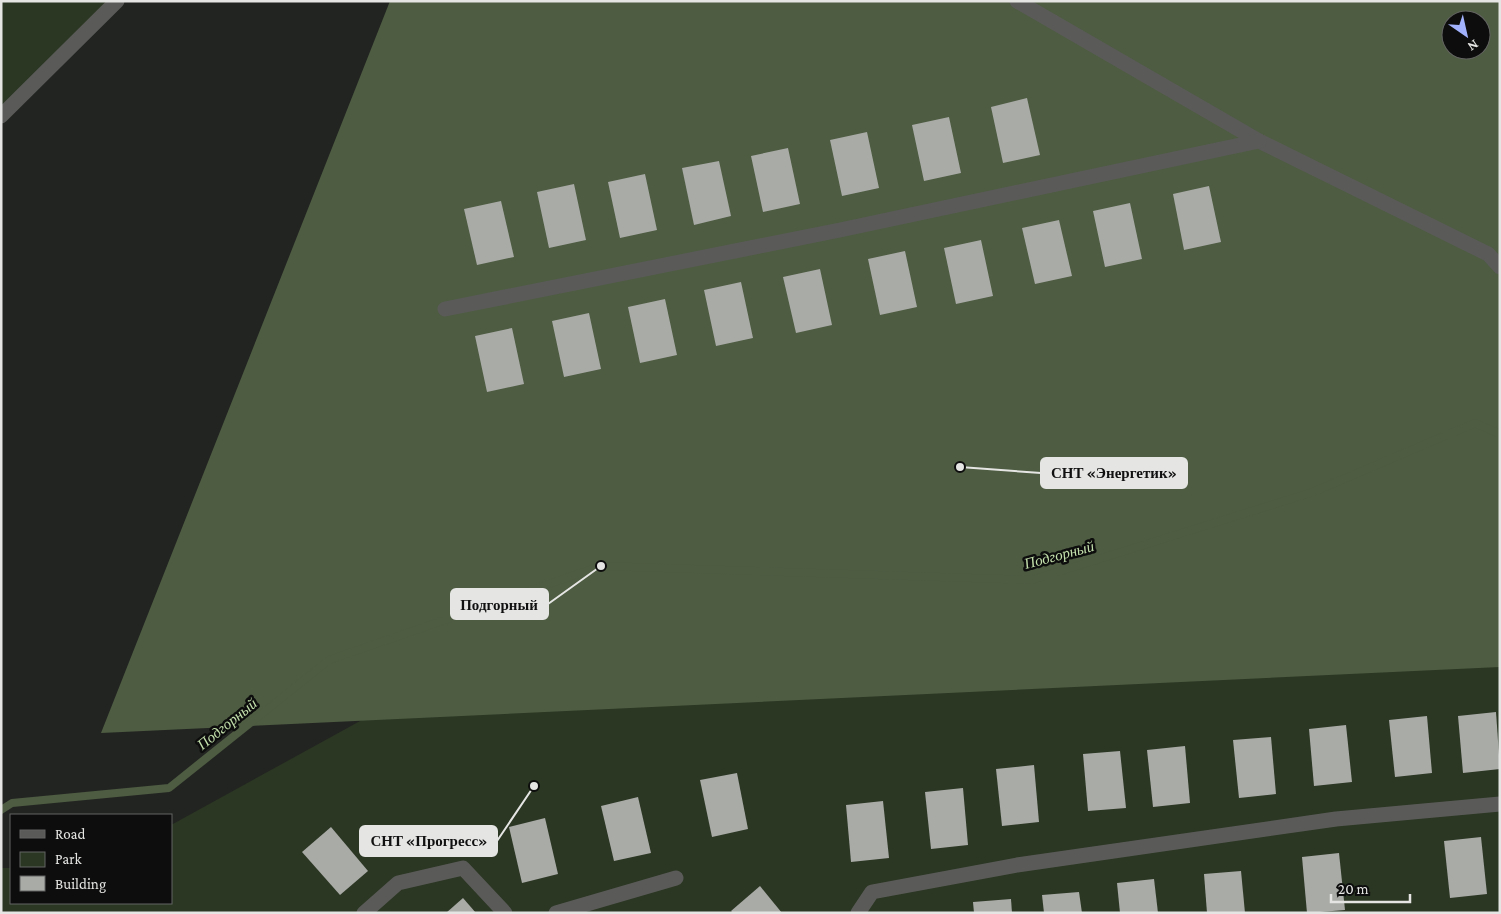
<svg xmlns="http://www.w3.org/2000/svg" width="1501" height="914" font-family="'Crimson Pro',serif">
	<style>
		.green { fill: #2b3623 }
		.forest { fill: #4e5c42; fill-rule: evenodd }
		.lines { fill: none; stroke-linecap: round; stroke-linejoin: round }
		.stream { stroke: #4e5c42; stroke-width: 8 }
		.building { fill: #a9aba7 }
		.minor { stroke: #5a5b58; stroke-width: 15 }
		.labels { text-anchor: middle; stroke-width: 5; stroke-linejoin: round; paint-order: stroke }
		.water-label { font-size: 15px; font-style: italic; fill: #c4e0ac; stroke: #0c0d0c }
		.leader { fill: none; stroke: #e5e6e4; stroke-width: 2 }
		.callout-dot { fill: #e5e6e4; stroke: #0c0d0c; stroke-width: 2 }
		.callout { fill: #e5e6e4; stroke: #e5e6e4; stroke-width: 2 }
		.callout-label { font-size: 15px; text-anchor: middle; font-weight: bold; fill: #111 }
	</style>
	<rect width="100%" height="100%" fill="#222421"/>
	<!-- green -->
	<g class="green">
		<path d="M1,1h116l-116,115z"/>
		<path d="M1500,267v646h-1499v-45h10v35h160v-78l289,-159z"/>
	</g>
	<!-- forest -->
	<path class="forest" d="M390,1h1110v666l-1399,66zM1451,20h30v30h-30z"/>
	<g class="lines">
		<!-- stream -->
		<path class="stream" d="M1,810l11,-7 157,-15 160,-128 272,-94 431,14 281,-88 162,-69 25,11"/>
	</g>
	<!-- building -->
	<g class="building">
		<path d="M1027,98l13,57 -37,8 -12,-56z"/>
		<path d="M949,117l12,56 -37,8 -12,-56z"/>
		<path d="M867,132l12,56 -37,8 -12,-56z"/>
		<path d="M788,148l12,56 -37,8 -12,-56z"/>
		<path d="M719,161l12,55 -37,9 -12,-57z"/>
		<path d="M645,174l12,56 -37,8 -12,-56z"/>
		<path d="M574,184l12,56 -37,8 -12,-56z"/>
		<path d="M1209,186l12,56 -37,8 -11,-56z"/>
		<path d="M501,201l13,56 -37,8 -13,-56z"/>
		<path d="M1130,203l12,56 -37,8 -12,-56z"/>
		<path d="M1059,220l13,56 -37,8 -13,-56z"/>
		<path d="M981,240l12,56 -37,8 -12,-56z"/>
		<path d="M905,251l12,56 -37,8 -12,-56z"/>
		<path d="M820,269l12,56 -36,8 -13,-56z"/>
		<path d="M741,282l12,56 -37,8 -12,-56z"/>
		<path d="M665,299l12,56 -37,8 -12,-56z"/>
		<path d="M589,313l12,56 -37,8 -12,-56z"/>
		<path d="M512,328l12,56 -37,8 -12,-56z"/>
		<path d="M1496,712l4,57 -37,4 -5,-57z"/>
		<path d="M1427,716l5,57 -37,4 -6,-57z"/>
		<path d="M1346,725l6,57 -38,4 -5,-57z"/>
		<path d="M1271,737l5,57 -37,4 -6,-58z"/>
		<path d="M1185,746l5,57 -37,4 -6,-57z"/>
		<path d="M1120,751l6,57 -38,3 -5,-57z"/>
		<path d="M1034,765l5,57 -37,4 -6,-57z"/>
		<path d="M737,773l11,56 -36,8 -12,-57z"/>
		<path d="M963,788l5,57 -37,4 -6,-57z"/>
		<path d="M638,797l13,56 -37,8 -13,-55z"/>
		<path d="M883,801l6,57 -38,4 -5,-57z"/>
		<path d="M545,818l13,56 -36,9 -13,-56z"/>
		<path d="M331,827l37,44 -28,24 -38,-43z"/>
		<path d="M1481,837l6,57 -37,4 -6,-57z"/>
		<path d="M1339,853l6,57 -38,3 -5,-56z"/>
		<path d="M1241,871l4,42h-38l-3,-39z"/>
		<path d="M1154,879l4,34h-38l-3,-30z"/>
		<path d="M760,886l22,27h-49l-2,-2z"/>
		<path d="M1079,892l3,21h-38l-2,-18z"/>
		<path d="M463,898l13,15h-30z"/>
		<path d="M1011,899l1,14h-38l-1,-11z"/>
	</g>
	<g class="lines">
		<!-- minor -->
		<g class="minor">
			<path d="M1017,1l242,140 229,113 12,13"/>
			<path d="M1,116l116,-115"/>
			<path d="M445,309l395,-79 419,-89"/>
			<path d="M364,913l34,-30 65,-15 42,45"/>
			<path d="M556,913l120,-35"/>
			<path d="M858,913l14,-21 145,-27 319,-46 164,-15"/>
		</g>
	</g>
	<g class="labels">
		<!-- water labels -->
		<g class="water-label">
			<text transform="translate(1059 555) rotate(-15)" y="5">Подгорный</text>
			<text transform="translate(227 724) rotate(-39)" y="5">Подгорный</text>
		</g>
	</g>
	<!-- callouts -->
	<path class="leader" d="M960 467L1041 473M601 566L548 604M534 786L497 841"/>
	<g class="callout-dot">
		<circle cx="960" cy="467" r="5"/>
		<circle cx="601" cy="566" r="5"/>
		<circle cx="534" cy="786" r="5"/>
	</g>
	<g class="callout">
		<rect x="1041" y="458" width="146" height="30" rx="5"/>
		<rect x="451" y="589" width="97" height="30" rx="5"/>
		<rect x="360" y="826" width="137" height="30" rx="5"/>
	</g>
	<g class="callout-label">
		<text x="1114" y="478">СНТ «Энергетик»</text>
		<text x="499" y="610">Подгорный</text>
		<text x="429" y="846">СНТ «Прогресс»</text>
	</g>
	<!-- border -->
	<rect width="1501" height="914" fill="none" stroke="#e5e6e4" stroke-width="5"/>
	<!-- legend -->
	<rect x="10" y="814" width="162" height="90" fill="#0c0d0c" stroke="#636462"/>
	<rect x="20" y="830" width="25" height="8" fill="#5a5b58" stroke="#636462"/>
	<text x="55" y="839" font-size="15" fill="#e5e6e4">Road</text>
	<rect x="20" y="852" width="25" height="15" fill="#2b3623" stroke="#636462"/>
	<text x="55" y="864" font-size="15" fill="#e5e6e4">Park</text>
	<rect x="20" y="876" width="25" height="15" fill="#a9aba7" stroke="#636462"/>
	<text x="55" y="889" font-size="15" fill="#e5e6e4">Building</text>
	<!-- north arrow -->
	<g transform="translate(1466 35) rotate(146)"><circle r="24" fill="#0c0d0c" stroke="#636462"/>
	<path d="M0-4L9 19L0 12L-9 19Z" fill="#a3b2fd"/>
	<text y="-8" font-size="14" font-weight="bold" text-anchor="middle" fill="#e5e6e4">N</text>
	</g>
	<!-- scale -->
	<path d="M1331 894v8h79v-8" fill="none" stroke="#e5e6e4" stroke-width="2.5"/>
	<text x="1338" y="894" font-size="15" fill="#e5e6e4" stroke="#0c0d0c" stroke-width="4" paint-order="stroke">20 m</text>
</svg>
